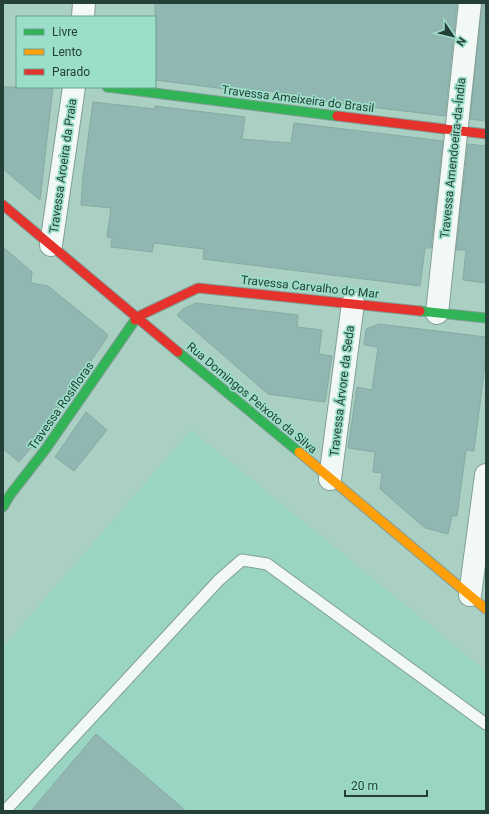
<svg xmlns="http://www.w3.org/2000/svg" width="489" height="814" font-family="Roboto,sans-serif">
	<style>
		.built { fill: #9ad4c2 }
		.building { fill: #90b7b1; stroke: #8aa9a3 }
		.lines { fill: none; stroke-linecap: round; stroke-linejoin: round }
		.lane-casing { stroke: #819e95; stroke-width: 13 }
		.street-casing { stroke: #819e95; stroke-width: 24 }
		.fast-casing { stroke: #819e95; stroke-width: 11 }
		.slow-casing { stroke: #819e95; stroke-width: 11 }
		.jam-casing { stroke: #819e95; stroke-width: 11 }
		.lane { stroke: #f2f8f6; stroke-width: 11 }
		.street { stroke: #f2f8f6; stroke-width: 22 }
		.fast { stroke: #30b455; stroke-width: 9 }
		.slow { stroke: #ff9f0a; stroke-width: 9 }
		.jam { stroke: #e5322d; stroke-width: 9 }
		.labels { text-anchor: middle; stroke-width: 3.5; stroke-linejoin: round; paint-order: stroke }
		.street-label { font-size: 12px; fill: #254038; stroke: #9bdec9 }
	</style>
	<rect width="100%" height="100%" fill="#aacfc3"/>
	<!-- built -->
	<path class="built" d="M191,430l295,241v140h-483v-164z"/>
	<!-- building -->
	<g class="building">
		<path d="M155,3h302l-12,113 -148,-18v-4l-48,-5v3l-94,-12z"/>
		<path d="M482,3h4v118l-16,-2z"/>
		<path d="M3,87h50l-13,113 -37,-31z"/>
		<path d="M93,102l62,7v-3l90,11 -3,22 49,4 3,-20 149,18 -12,107h-6l-5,38 -217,-27 1,-10 -50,-6 -2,9 -41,-5 1,-9 -5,-1 4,-29 -30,-3 2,-28z"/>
		<path d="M468,144l18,2v137l-23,-3 3,-30h-10z"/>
		<path d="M3,247l29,25 -1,11 17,3 58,47 2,3 -73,107 -16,19 -16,-13z"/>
		<path d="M196,303l102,12 -1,12 25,3 -3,24 13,2 -7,46 -57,-8 -91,-79 6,-6z"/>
		<path d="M379,324l107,13v19l-12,95 -8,-1 -9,66h-5l-4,18 -23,-6 -45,-39 2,-16 -9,-1 2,-20 -27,-4 9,-61 15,3 6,-43 -14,-2 2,-16z"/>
		<path d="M86,412l21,18 -33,41 -19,-14z"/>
		<path d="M96,734l90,77h-155z"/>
	</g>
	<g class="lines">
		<defs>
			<path id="lane" d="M5,811l214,-231 23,-20 25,4 219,160"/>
			<g id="street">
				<path d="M83,17l1,-14"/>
				<path d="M51,245l23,-158"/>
				<path d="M437,313l33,-310"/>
				<path d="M330,479l23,-176"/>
				<path d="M470,595l16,-120"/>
			</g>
			<g id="fast">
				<path d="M107,87l230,29"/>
				<path d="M420,311l66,7"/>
				<path d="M178,352l121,100"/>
				<path d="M3,507l7,-12 35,-45 90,-130"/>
			</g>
			<path id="slow" d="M299,452l187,157"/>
			<g id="jam">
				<path d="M337,116l149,18"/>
				<path d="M3,205l175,147"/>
				<path d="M135,320l2,-3 61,-29 222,23"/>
			</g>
		</defs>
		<!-- lane casing -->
		<use href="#lane" class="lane-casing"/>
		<!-- street casing -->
		<use href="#street" class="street-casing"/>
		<!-- fast casing -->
		<use href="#fast" class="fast-casing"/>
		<!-- slow casing -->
		<use href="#slow" class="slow-casing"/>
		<!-- jam casing -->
		<use href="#jam" class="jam-casing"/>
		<!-- lane -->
		<use href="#lane" class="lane"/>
		<!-- street -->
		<use href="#street" class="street"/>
		<!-- fast -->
		<use href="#fast" class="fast"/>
		<!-- slow -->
		<use href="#slow" class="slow"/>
		<!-- jam -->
		<use href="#jam" class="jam"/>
	</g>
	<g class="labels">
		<!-- street labels -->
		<g class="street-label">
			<text transform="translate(298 99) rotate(7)" y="4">Travessa Ameixeira do Brasil</text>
			<text transform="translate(453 158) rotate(-84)" y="4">Travessa Amendoeira-da-Índia</text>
			<text transform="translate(63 166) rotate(-82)" y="4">Travessa Aroeira da Praia</text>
			<text transform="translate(310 287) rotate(6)" y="4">Travessa Carvalho do Mar</text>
			<text transform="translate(342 391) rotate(-83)" y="4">Travessa Árvore da Seda</text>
			<text transform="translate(252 398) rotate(40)" y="4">Rua Domingos Peixoto da Silva</text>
			<text transform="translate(61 406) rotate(-55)" y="4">Travessa Rosifloras</text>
		</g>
	</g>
	<!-- border -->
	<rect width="489" height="814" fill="none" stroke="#254038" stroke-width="8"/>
	<!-- legend -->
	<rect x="16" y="16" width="140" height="72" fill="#9bdec9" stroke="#6c9f8f"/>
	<rect x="24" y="29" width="20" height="6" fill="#30b455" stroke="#6c9f8f"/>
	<text x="52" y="36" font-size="12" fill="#254038">Livre</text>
	<rect x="24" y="49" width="20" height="6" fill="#ff9f0a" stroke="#6c9f8f"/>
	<text x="52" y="56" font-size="12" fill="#254038">Lento</text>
	<rect x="24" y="69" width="20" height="6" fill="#e5322d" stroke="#6c9f8f"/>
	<text x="52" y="76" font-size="12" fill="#254038">Parado</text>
	<!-- north arrow -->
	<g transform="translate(453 36) rotate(125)" stroke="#9bdec9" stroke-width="3" paint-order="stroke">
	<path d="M0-3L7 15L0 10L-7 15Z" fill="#254038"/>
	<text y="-6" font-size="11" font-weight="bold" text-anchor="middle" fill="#254038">N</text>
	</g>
	<!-- scale -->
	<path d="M345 790v6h82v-6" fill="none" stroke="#254038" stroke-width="2"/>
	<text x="351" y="790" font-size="12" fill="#254038" stroke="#9bdec9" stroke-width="3" paint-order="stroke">20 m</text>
</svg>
